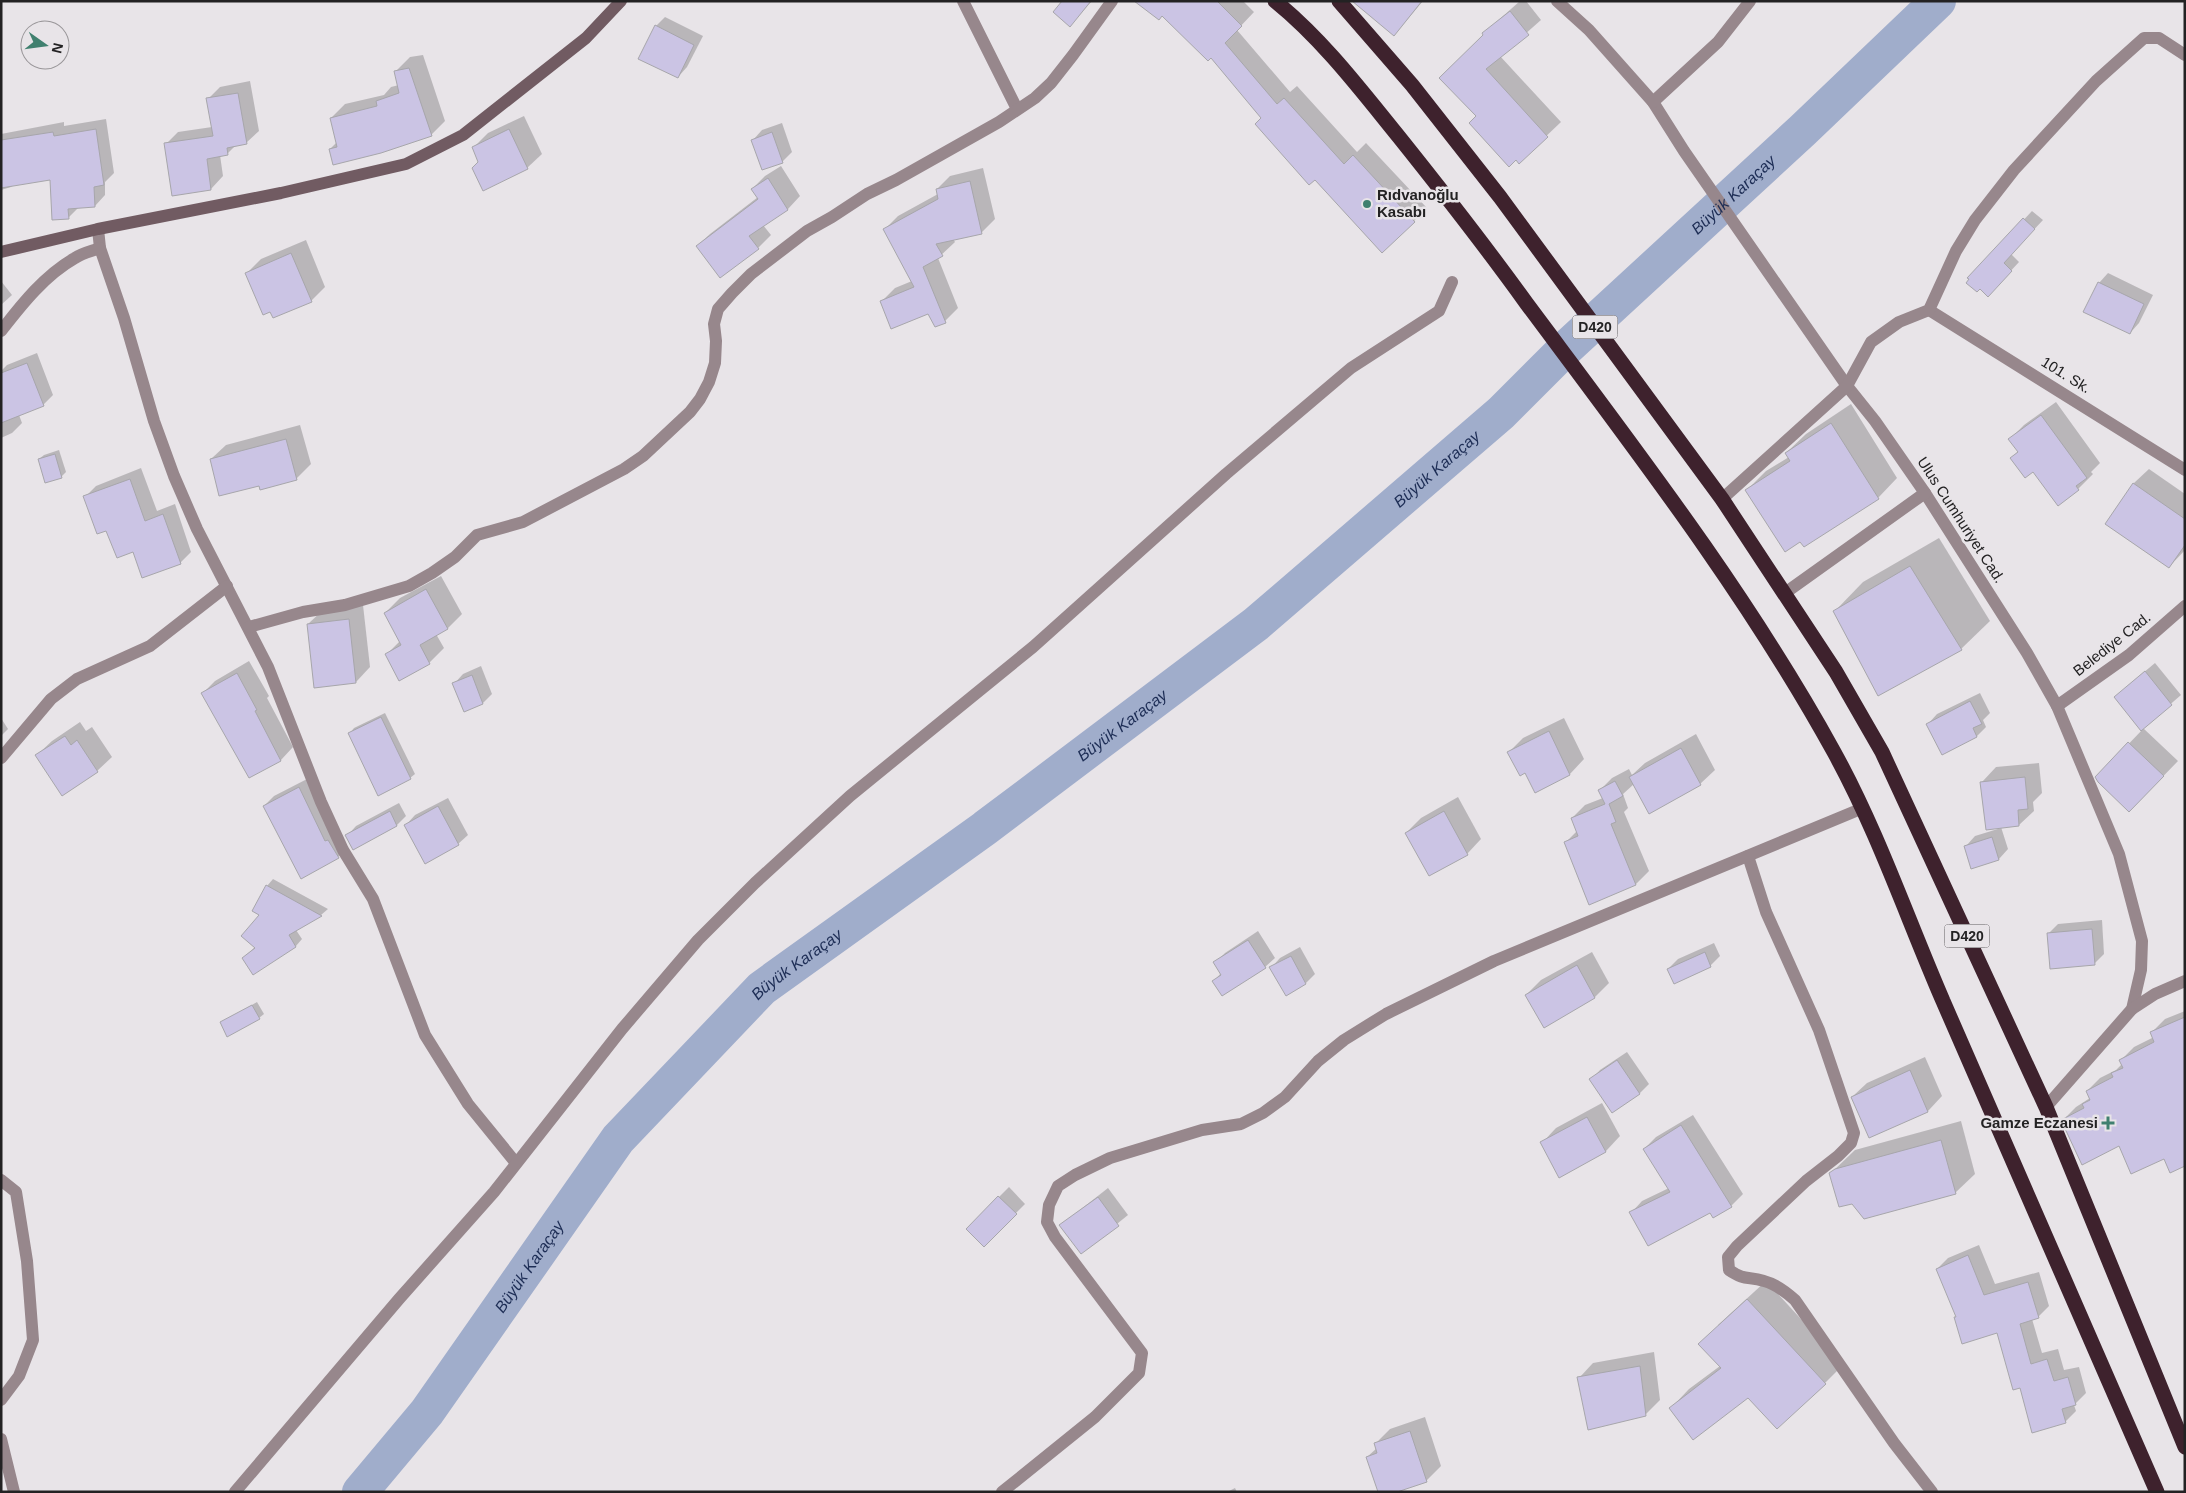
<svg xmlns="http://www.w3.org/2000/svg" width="2186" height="1493" font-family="Helvetica,sans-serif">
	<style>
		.shadow { fill: #0003 }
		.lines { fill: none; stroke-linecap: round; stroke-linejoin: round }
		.river { stroke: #a0adcb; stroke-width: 36 }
		.building { fill: #cbc4e4; stroke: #a7a6ab }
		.street { stroke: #97878c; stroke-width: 12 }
		.secondary { stroke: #715b62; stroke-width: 12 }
		.highway { stroke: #3e222d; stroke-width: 15 }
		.poi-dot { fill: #40806f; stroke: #e8e4e8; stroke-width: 2 }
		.labels { text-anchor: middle; stroke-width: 5; stroke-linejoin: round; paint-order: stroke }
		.shield { fill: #e8e4e8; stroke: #5e5c5e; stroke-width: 1 }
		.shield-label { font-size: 14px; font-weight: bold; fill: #232223 }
		.poi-label { font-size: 15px; font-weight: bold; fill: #232223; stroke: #e8e4e8; text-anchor: start }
		.street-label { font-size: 15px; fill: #232223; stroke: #e8e4e8 }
		.water-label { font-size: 16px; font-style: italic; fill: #1d2d55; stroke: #e8e4e8 }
	</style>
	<rect width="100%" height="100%" fill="#e8e4e8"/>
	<!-- shadow -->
	<g class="shadow">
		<path d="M1063,1h29l-22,24z"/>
		<path d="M1136,1h107l11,11 -17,18 53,62 7,-6 60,66 9,-9 61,65 -13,13 -99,-43 -104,-122 -48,-41z"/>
		<path d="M1369,1h54l-29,34z"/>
		<path d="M1520,1h6l15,19 -41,36 61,66 -42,40 -41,-46 6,-83z"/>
		<path d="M665,17l38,19 -16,31 -9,10 -22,-51z"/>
		<path d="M423,55l22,66 -14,14 -101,14 7,-7 -6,-24 14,-14 39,-9 7,-8 8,-2 -3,-14 14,-14z"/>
		<path d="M250,81l9,50 -13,12 -10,2 -9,9 -7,1 3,21 -12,13 -45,-45 12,-12 34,-5 -4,-28 12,-12z"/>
		<path d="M524,116l18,38 -15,14 -47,-6 -7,-14 15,-15z"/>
		<path d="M106,119l8,54 -9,9v13l-10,11 -16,1 -11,11 -17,-40 -36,6 -4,3 -10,3v-56l63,-12v4z"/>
		<path d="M782,123l10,29 -9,9 -20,8 -10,-29 9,-10z"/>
		<path d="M781,166l19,30 -12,13 -25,16 8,10 -13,13 -61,-2 13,-12 48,-37 -6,-8 13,-13z"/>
		<path d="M983,168l12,51 -13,13 -29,7 2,3 -17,16 20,50 -13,13 -16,-9 -47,-11 13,-13 17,-7 -27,-52 13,-13 40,-22 -1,-5 13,-13z"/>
		<path d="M2032,211l11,9 -32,34 8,8 -23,25 -25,-8 -2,-1z"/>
		<path d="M306,240l19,47 -14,14 -64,-28 14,-14z"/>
		<path d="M2108,273l45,22 -14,28 -9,10 -31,-50z"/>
		<path d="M1,281l11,14 -11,10z"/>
		<path d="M37,353l16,42 -10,10 -24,10 3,8 -10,10 -11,5v-67l6,-6z"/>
		<path d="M2056,402l44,61 -9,9 2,2 -15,15 -20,15 -25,-34 -21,-12 6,-7 -8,-12 14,-14z"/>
		<path d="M1851,404l46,74 -19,20 -131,-8 19,-19 23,-14 -3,-4 20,-19z"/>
		<path d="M300,425l11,39 -15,15 -36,6 -49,-26 15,-14z"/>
		<path d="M59,450l7,22 -5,5 -22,-18 5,-4z"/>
		<path d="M141,468l16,43 18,-7 16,48 -11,11 -47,-12 -26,-22 -22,-32 11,-11z"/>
		<path d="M2149,469l36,25v56l-16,17 -62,-44 27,-40z"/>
		<path d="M1939,538l51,83 -29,28 -126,-38 28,-29z"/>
		<path d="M441,576l21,38 -14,14 -12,6 8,14 -15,15 -29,16 -14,-24 14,-14 -15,-28 15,-15z"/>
		<path d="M363,605l7,62 -14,15 -48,-58 15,-14z"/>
		<path d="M249,661l20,35 -2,2 26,49 -12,13 -31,16 -47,-83 12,-12z"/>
		<path d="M2155,663l26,32 -38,33 35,33 -34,35 -47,-19 45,-47 -17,-42z"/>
		<path d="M481,666l11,28 -9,9 -29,-19 9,-10z"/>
		<path d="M1980,693l10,20 -7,7 3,7 -9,9 -34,17 -15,-29 9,-10z"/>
		<path d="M385,713l30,61 -5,4 -60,-45 4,-5z"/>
		<path d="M1,718l7,11 -7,7z"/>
		<path d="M1564,718l20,41 -14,15 -34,17 -10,-20 -17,-19 14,-14z"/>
		<path d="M80,722l6,9 6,-4 20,30 -15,14 -60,-16 15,-14z"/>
		<path d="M1696,734l19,36 -15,14h-66l-11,10 5,14 -4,4 25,59 -13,13 -46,19 -25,-60 12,-12 -5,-13 13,-13 18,-7 -4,-7 13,-13 17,-9 3,6 13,-12z"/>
		<path d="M2039,763l3,30 -9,9 1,9 -15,14 -18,2 7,22 -9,10 -33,-13 9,-10 26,-8 -19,-46 14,-15z"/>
		<path d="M309,778l38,70 -9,9 -74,-51 10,-10z"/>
		<path d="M1458,797l23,42 -14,15 -61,-21 15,-15z"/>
		<path d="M448,798l20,37 -10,9 -52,-19 9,-10z"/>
		<path d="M399,803l7,13 -9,9 -44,24 -6,-13 9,-10z"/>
		<path d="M273,879l55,30 -7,6 -25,15 6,9 -6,7 -42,27 -11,-15 12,-11 12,-61z"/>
		<path d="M2102,920l2,34 -9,9 -47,-29 10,-10z"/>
		<path d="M1258,931l17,27 -10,9 -51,14 7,-8 -6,-10 10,-10z"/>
		<path d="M1714,943l6,13 -10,10 -42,3 10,-10z"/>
		<path d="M1300,947l15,27 -9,9 -35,-15 9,-10z"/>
		<path d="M1592,952l17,31 -14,14 -69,-2 15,-15z"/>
		<path d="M257,1002l7,12 -5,4 -37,5z"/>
		<path d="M2185,1011v154l-66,-21 -56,-24 13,-13 14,-9 -3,-7 13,-13 16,-8 6,-6 -1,-4 13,-13 20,-10 -2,-5 13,-13z"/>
		<path d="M1627,1052l22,32 -9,9 -27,18 -22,-31 9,-10z"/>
		<path d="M1925,1057l17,39 -14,15 -58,26 -18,-40 15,-14z"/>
		<path d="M1602,1103l18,33 -14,15 -46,25 -18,-33 14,-15z"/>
		<path d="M1693,1115l50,79 -12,12 -20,5 -80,2 11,-12 27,-13 -25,-39 12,-12z"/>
		<path d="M1961,1121l14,53 -20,19 -102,9 -22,-29 24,-23z"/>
		<path d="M1009,1187l16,17 -41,41 -17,-16z"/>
		<path d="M1108,1188l20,27 -47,38 -20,-28z"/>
		<path d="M1979,1245l16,39 44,-12 10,34 -11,11 -6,2 10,34 16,-4 6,21 15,-3 7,26 -12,12 2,6 -11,11 -44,-36 -23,-54 -43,-14 2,-2 -20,-47 11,-11z"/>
		<path d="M1766,1281l77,84 -18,18 -154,25 18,-19 31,-23 -2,-41z"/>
		<path d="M1654,1352l6,48 -15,15 -66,-37 14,-15z"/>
		<path d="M1425,1417l16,49 -14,14 -33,12 -27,-35 10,-9 -2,-4 15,-15z"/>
		<path d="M1235,1488l2,4h-10z"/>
	</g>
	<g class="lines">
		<!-- river -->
		<path class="river" id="s1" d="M360,1492l67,-80 191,-273 144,-151 223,-160 271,-204 245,-211 62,-62 240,-221 135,-129"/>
	</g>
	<!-- building -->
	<g class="building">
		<path d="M1062,1h29l-21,26 -17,-15z"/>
		<path d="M1134,1h83l25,25 -17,17 52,61 7,-6 60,66 9,-9 62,67 -33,31 -67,-73 -6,5 -54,-61 6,-6 -50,-60 -3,3 -46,-45 -3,4z"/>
		<path d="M1352,1h70l-28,35z"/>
		<path d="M1510,11l19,24 -43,34 62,68 -29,27 -3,-4 -7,7 -40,-44 7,-7 -37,-38 44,-43 -1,-2z"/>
		<path d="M655,25l39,20 -16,33 -40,-19z"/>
		<path d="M409,68l23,68 -51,17 -48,12 -4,-16 8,-2 -7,-29 47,-12 -1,-5 23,-8 -5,-22z"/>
		<path d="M238,93l9,51 -20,4 1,7 -21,4 4,31 -39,6 -8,-53 49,-7 -7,-38z"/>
		<path d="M96,129l8,56 -10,2 1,20 -27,2 1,10 -17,1 -2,-40 -49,8v-48l52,-8 1,4z"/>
		<path d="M509,129l19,40 -45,22 -11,-23 6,-6 -6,-15z"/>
		<path d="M772,132l11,31 -21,7 -11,-30z"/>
		<path d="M768,178l20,32 -39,26 10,13 -39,29 -24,-32 62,-47 -7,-10z"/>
		<path d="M970,181l12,53 -46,10 7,12 -20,11 23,56 -11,4 -7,-13 -37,15 -11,-28 34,-14 -31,-58 55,-30 -2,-10z"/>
		<path d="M2023,218l12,11 -31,34 8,8 -24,26 -8,-8 -3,3 -11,-9 3,-4 -2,-1z"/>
		<path d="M291,253l21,49 -39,16 -3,-6 -7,3 -18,-42z"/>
		<path d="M2098,282l46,22 -14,30 -47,-22z"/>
		<path d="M27,363l17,43 -43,17v-50z"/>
		<path d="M2041,415l46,63 -11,8 3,4 -21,16 -25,-34 -8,6 -15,-20 8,-6 -10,-13z"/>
		<path d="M1831,423l48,76 -75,48 -4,-5 -15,10 -40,-62 45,-29 -5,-8z"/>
		<path d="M286,439l11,41 -37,10 -1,-4 -40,10 -9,-37z"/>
		<path d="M55,454l7,24 -17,5 -7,-24z"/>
		<path d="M130,479l15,42 18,-7 18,50 -39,14 -9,-26 -16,6 -11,-27 -9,3 -14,-38z"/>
		<path d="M2133,483l52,36v26l-16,23 -64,-44z"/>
		<path d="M1910,566l52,84 -84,46 -45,-85z"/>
		<path d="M426,589l22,40 -28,16 10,19 -31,17 -14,-27 16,-9 -17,-32z"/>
		<path d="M349,619l7,64 -42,5 -7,-64z"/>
		<path d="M2145,671l27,34 -31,26 -27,-34z"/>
		<path d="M237,673l20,37 -2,1 26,50 -32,17 -48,-85z"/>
		<path d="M472,675l11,29 -19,8 -12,-29z"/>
		<path d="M1970,701l12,23 -9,4 4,9 -35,18 -16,-31z"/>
		<path d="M381,717l30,62 -33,17 -30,-63z"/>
		<path d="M1549,731l21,44 -35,18 -10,-20 -5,3 -13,-24z"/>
		<path d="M65,736l6,9 6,-5 21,32 -36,24 -27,-41z"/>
		<path d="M2128,742l36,34 -35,36 -31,-30 -3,-5z"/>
		<path d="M1681,748l20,37 -52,29 -20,-37z"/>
		<path d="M2025,777l3,32 -10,1 1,16 -33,4 -6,-48z"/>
		<path d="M1615,781l8,15 -14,8 7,18 -5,2 25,61 -47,20 -25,-63 14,-6 -7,-18 34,-14 -7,-14z"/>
		<path d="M299,787l26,54 3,-1 11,18 -38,21 -38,-73z"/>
		<path d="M438,806l21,39 -34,19 -21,-39z"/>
		<path d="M390,811l7,15 -44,24 -8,-15z"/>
		<path d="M1444,811l24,44 -39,21 -24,-43z"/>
		<path d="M1992,837l7,23 -28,9 -7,-23z"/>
		<path d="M266,885l56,31 -33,19 7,12 -43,28 -11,-17 13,-10 -14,-12 18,-21 -7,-4z"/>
		<path d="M2092,929l3,36 -45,4 -3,-36z"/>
		<path d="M1248,940l18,28 -44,28 -10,-15 9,-6 -8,-13z"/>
		<path d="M1705,952l6,15 -37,17 -7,-15z"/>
		<path d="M1291,956l15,28 -20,12 -17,-29z"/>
		<path d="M1577,965l18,33 -51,30 -19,-33z"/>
		<path d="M252,1005l8,14 -33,18 -7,-15z"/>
		<path d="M2185,1017v149l-15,7 -6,-14 -33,15 -12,-28 -37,19 -21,-45 23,-12 -2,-4 8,-4 -4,-9 27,-14 -2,-4 12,-5 -4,-8 35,-18 -4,-10z"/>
		<path d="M1617,1060l23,34 -28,19 -23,-34z"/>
		<path d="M1910,1070l18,42 -59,26 -18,-41z"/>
		<path d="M1587,1117l19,35 -47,26 -19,-36z"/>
		<path d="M1681,1125l51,82 -19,11 -3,-5 -62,33 -19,-34 41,-20 -27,-43z"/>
		<path d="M1941,1140l15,54 -92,25 -12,-15 -13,3 -10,-34 6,-4z"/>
		<path d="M998,1196l19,18 -33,33 -18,-18z"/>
		<path d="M1098,1197l21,29 -38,28 -22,-29z"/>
		<path d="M1968,1255l16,40 44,-13 11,36 -19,6 11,40 16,-5 7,22 14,-4 8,28 -14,4 4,14 -34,10 -12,-45 -7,2 -16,-57 -35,11 -8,-27h2l-20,-48z"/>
		<path d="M1747,1299l79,85 -49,45 -29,-31 -55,42 -24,-32 52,-40 -23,-24z"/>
		<path d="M1640,1366l6,50 -58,14 -11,-53z"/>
		<path d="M1410,1431l17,51 -30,10h-19l-12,-35 11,-4 -3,-10z"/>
	</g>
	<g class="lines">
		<!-- street -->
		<g class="street">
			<path d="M963,1l54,108"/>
			<path d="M1557,1l32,29 64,72 31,49 163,235 28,35 50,72 102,160 30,53 62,148 23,87 -1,29 -9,39 -86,98"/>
			<path d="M1653,102l65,-60 32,-41"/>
			<path d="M98,229l2,19 24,70 30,103 20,55 23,53 71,138 53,135 22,48 30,49 52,136 43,69 48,59"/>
			<path d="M1929,310l256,160"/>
			<path d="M1,331c21,-27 44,-56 74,-73 7,-5 17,-7 25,-10"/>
			<path d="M1722,499l125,-113 24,-44 28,-20 30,-12 27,-59 19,-31 39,-50 82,-89 48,-43h15l26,17"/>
			<path d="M1785,593l140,-100"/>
			<path d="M249,627l54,-15 42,-7 64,-19 23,-13 23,-16 22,-22 46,-13 101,-53 19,-13 47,-44 10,-13 9,-17 6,-19 1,-22 -2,-17 4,-15 14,-16 19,-19 56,-43 25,-14 35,-23 29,-14 103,-58 36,-24 16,-15 22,-28 39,-54"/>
			<path d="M2057,706l72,-51 56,-49"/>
			<path d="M1,758l50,-59 26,-20 73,-33 77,-60"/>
			<path d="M1748,856l18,56 53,118 35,103 -3,10 -13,13 -32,25 -69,65 -9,11 1,13c16,11 19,6 35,11 12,3 22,11 31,19l99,143 38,49"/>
			<path d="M2132,1009l23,-15 30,-13"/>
			<path d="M1,1180l15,12 11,69 6,79 -14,36 -18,24"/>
			<path d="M1,1439l13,53"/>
			<path d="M235,1492l164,-193 95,-107 128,-163 76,-89 57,-57 95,-87 183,-149 193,-173 125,-106 88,-57 13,-29"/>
			<path d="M1002,1492l93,-75 44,-44 3,-20 -87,-116 -8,-15 2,-17 9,-19 17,-11 35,-17 92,-28 39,-6 22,-11 22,-16 33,-36 26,-21 42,-26 108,-53 369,-153"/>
		</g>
		<!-- secondary -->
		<path class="secondary" d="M1,252l97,-23 183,-36 125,-29 57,-29 123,-97 35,-37"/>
		<!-- highway -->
		<g class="highway">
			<path d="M1275,1c48,39 85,88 124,136 44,55 87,110 128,167 108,145 220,290 307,448 44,80 73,166 109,249 71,164 142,328 214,491"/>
			<path d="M1339,1l73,84 88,112 222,302 114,173 46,80 164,355 139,340"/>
		</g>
	</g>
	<!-- markers -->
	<g class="poi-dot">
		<circle cx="1367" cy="204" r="5"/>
		<path d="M2105.5 1115.5h5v5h5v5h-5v5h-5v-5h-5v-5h5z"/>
	</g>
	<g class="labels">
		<!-- shield labels -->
		<g class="shield">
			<rect x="1572.5" y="315.5" width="45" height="23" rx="4"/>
			<rect x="1944.5" y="924.5" width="45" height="23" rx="4"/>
		</g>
		<g class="shield-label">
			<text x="1595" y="332">D420</text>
			<text x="1967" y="941">D420</text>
		</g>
		<!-- poi labels -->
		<g class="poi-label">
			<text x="1377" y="200">Rıdvanoğlu<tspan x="1377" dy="17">Kasabı</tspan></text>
			<text x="2098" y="1128" text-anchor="end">Gamze Eczanesi</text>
		</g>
		<!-- street labels -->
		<g class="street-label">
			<text transform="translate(2066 375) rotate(32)" y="5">101. Sk.</text>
			<text transform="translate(1961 520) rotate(57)" y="5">Ulus Cumhuriyet Cad.</text>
			<text transform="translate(2112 644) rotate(-38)" y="5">Belediye Cad.</text>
		</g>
		<!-- water labels -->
		<g class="water-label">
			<text dy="6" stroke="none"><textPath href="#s1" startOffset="1902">Büyük Karaçay</textPath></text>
			<text dy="6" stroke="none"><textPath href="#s1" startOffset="1498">Büyük Karaçay</textPath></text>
			<text dy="6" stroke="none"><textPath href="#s1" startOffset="1092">Büyük Karaçay</textPath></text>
			<text dy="6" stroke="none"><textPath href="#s1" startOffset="688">Büyük Karaçay</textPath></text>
			<text dy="6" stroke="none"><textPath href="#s1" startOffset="282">Büyük Karaçay</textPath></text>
		</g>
	</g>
	<!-- border -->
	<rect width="2186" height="1493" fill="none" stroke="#232223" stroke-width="5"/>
	<!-- north arrow -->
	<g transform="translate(45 45) rotate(104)"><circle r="24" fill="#e8e4e8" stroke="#999699"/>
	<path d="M0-4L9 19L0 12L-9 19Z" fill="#40806f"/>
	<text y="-8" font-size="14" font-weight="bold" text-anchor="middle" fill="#232223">N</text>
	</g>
</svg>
